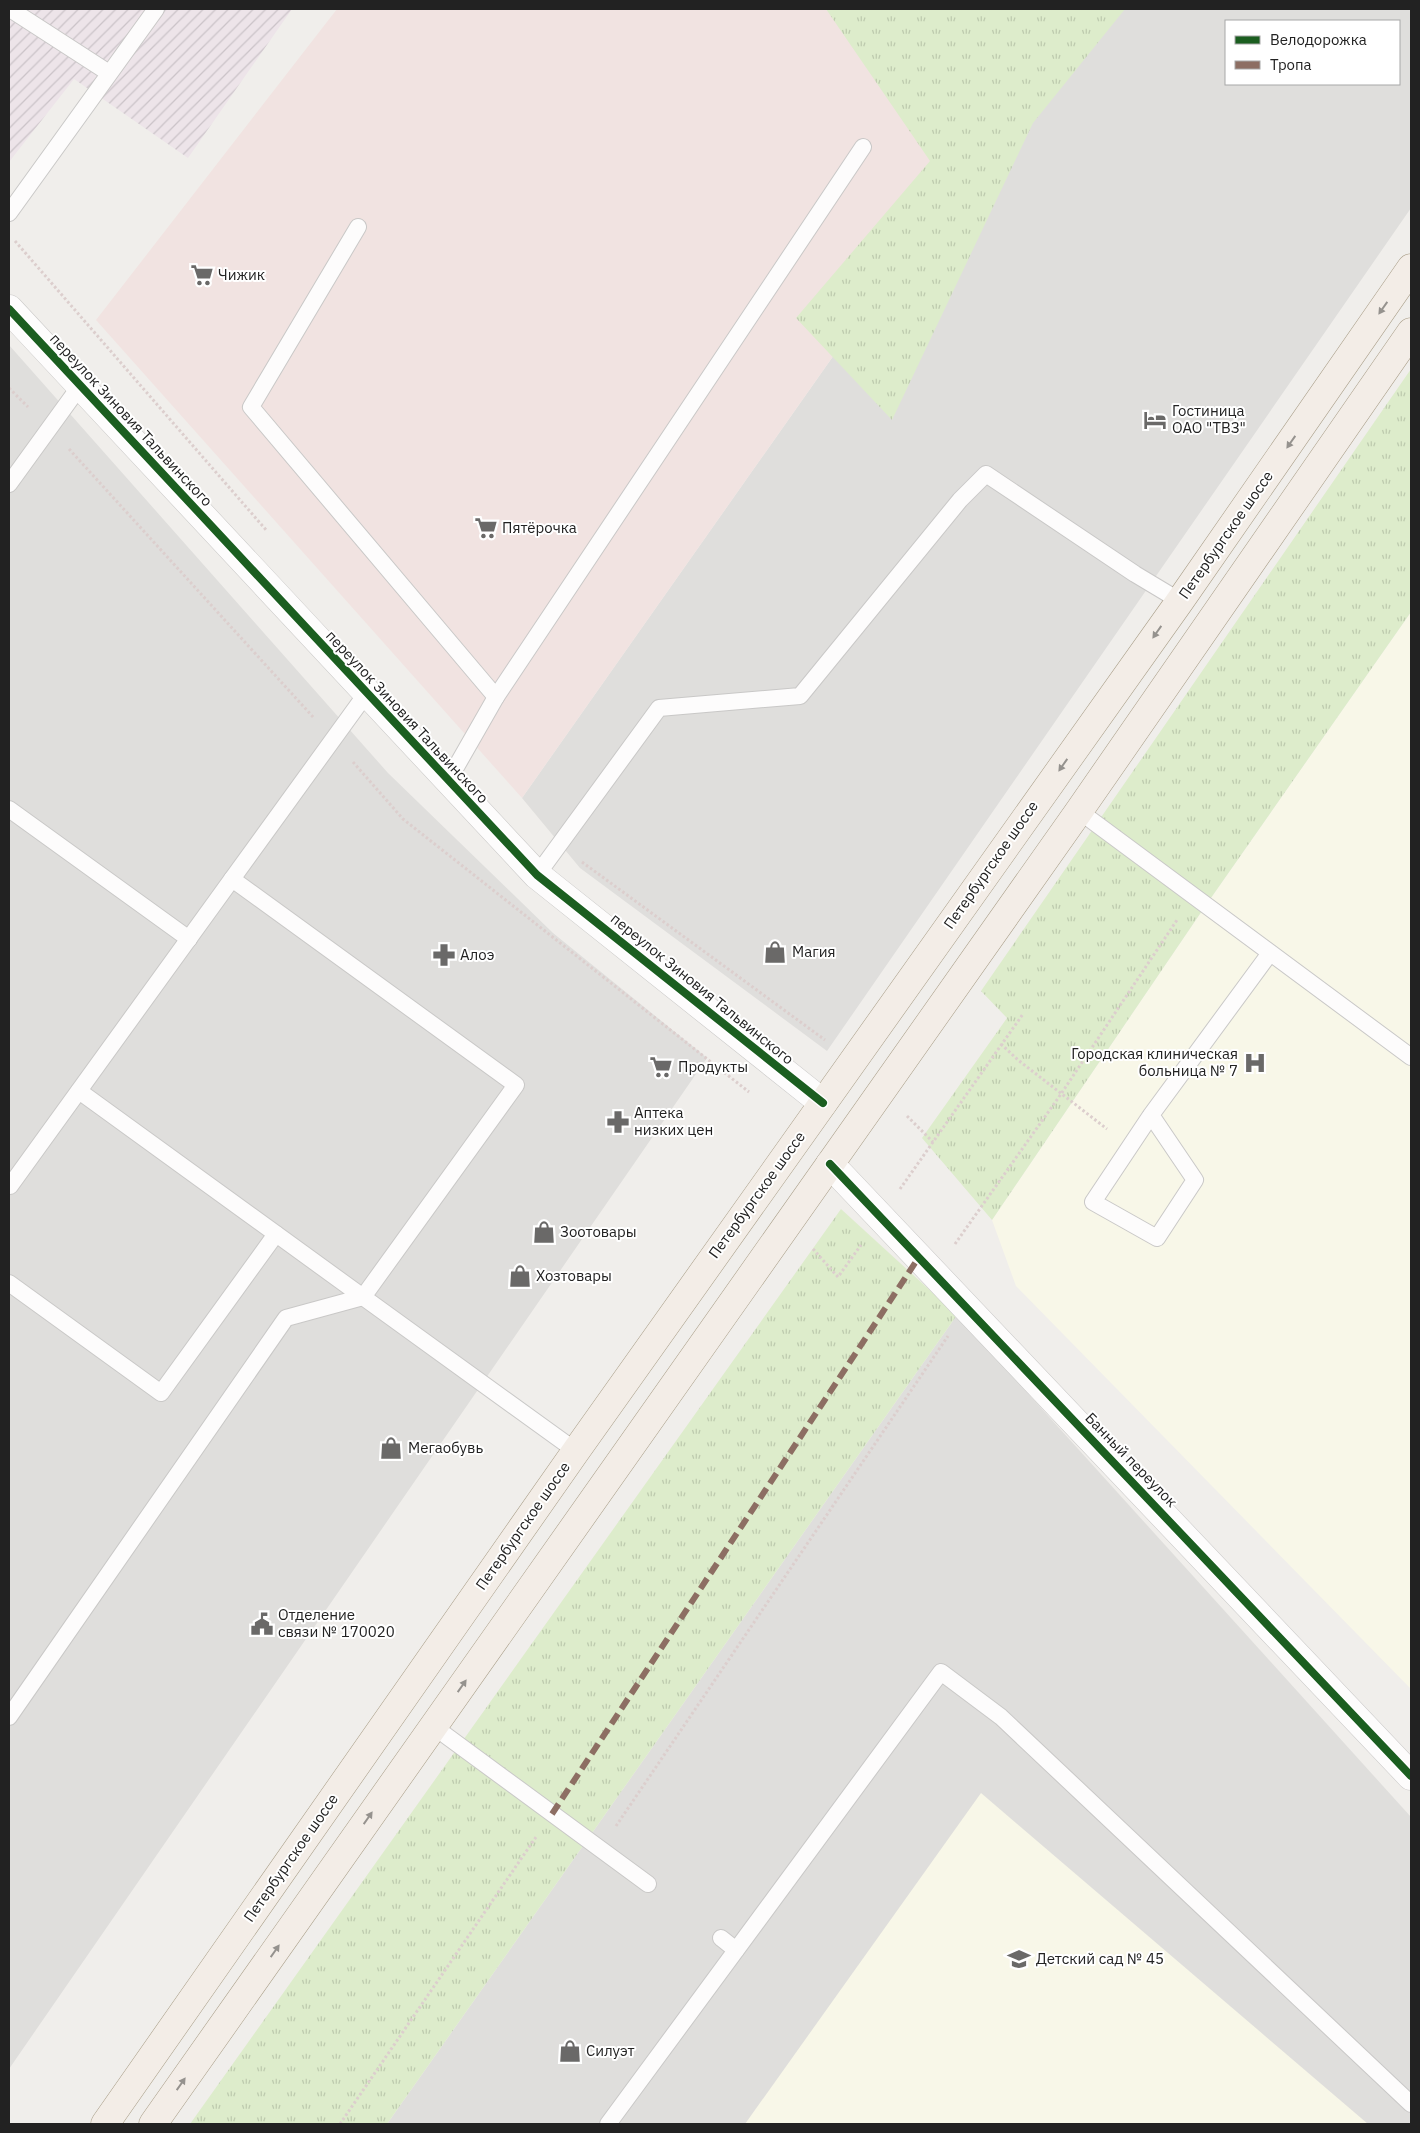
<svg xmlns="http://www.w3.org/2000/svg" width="1420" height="2133" font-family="'IBM Plex Sans',sans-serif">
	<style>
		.residential { fill: #dfdedc; fill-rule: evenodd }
		.commercial { fill: #f1e3e1 }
		.industrial { fill: url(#industrial-furrows) }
		.education { fill: #f8f7e8 }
		.grass { fill: url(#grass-tufts) }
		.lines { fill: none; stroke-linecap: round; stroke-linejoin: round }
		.service-casing { stroke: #c9c8c7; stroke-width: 18 }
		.minor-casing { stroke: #c9c8c7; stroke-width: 29 }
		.primary-casing { stroke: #a79c86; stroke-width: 29 }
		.path { stroke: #dccecd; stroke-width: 3; stroke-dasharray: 2.5 2.5; stroke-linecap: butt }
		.service { stroke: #fdfcfc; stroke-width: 16 }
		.minor { stroke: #fdfcfc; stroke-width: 28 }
		.primary { stroke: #f3ede7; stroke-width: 28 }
		.quiet { stroke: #8d6e63; stroke-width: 6; stroke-dasharray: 12 6; stroke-linecap: butt }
		.cycleway-casing { stroke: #fff; stroke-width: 11 }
		.cycleway { stroke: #1b5e20; stroke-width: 8 }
		.oneway { fill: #95928e }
		.labels { text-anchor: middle; stroke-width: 4; stroke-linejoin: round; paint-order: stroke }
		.poi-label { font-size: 15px; fill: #222; stroke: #fff; text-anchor: start }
		.street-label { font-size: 15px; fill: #222; stroke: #fff }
	</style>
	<defs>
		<pattern id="industrial-furrows" width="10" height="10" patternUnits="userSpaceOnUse" patternTransform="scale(1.25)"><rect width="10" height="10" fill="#ede4e9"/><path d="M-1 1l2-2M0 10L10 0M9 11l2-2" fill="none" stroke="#cbc3c8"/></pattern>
		<pattern id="grass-tufts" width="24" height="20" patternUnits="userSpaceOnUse" patternTransform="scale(1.25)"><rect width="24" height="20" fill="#ddeccb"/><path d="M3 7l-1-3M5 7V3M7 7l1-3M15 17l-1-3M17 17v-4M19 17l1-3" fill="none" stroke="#bdcaae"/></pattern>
	</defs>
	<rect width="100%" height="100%" fill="#f0eeeb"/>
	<!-- residential -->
	<g class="residential">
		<path d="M1008,9h403v199l-584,843 -247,-183 -58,-70 445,-632zM1226,21h173v63h-173z"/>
		<path d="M9,345l379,428 165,160 154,125 -698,1011z"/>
		<path d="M957,1315l454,502v307h-1024z"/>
	</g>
	<!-- commercial -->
	<path class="commercial" d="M337,9h498l132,157 -445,632 -426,-478z"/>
	<!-- industrial -->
	<path class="industrial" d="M9,9h283l-104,149 -114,-79 -65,83z"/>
	<!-- education -->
	<g class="education">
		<path d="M1411,612v1077l-395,-403 -24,-66 214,-315z"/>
		<path d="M981,1793l387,331h-623z"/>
	</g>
	<!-- grass -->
	<g class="grass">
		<path d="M826,9h299l-92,114 -141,297 -96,-102 134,-157z"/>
		<path d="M1411,369v243l-205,293 -214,315 -70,-82 85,-120 -26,-27z"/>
		<path d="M841,1209l116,106 -570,809h-197z"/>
	</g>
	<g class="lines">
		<defs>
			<g id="service">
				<path d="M10,9l99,64"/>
				<path d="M9,213l147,-204"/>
				<path d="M358,227l-107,180 245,290 -48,84"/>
				<path d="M9,484l71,-98"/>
				<path d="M366,694l-134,185 284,206 -153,212 213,154"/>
				<path d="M496,697l367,-550"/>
				<path d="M9,809l180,130"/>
				<path d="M1079,811l332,246"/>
				<path d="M537,875l122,-167 141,-12 160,-196 26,-26 149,100 45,27"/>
				<path d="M79,1091l284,206"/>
				<path d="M1151,1115l44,65 -38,58 -64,-36 58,-87 119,-162"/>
				<path d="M9,1185l1,1 222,-307"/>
				<path d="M9,1283l152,110 115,-159"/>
				<path d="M9,1717l277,-399 77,-21"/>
				<path d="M433,1726l215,158"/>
				<path d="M721,1938l15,12"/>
				<path d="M608,2124l333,-452 60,45 410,387"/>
			</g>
			<g id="minor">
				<path d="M9,309l528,566 286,228"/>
				<path d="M830,1164l581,612"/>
			</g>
			<g id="primary">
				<path d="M105,2124l471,-673 604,-850 231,-333"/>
				<path d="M153,2124l926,-1313 332,-479"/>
			</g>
		</defs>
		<!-- service casing -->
		<use href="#service" class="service-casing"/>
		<!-- minor casing -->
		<use href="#minor" class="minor-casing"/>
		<!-- primary casing -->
		<use href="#primary" class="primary-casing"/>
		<!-- path -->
		<g class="path">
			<path d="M15,241l252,290"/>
			<path d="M9,388l19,19"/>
			<path d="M69,449l245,269"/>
			<path d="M353,762l50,57 346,273"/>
			<path d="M582,862l243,178"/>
			<path d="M1001,1044l17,16 89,69"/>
			<path d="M907,1116l26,26"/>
			<path d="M900,1189l123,-175"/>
			<path d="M955,1244l106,-150 116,-174"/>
			<path d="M813,1249l25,28 23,-32"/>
			<path d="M616,1826l332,-490"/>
			<path d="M340,2124l196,-287"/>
		</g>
		<!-- service -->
		<use href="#service" class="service"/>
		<!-- minor -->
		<use href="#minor" class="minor"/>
		<!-- primary -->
		<use href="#primary" class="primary"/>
		<!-- quiet -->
		<path class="quiet" d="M552,1814l367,-557"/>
		<defs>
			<g id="cycleway">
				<path d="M9,309l528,566 286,228"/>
				<path d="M830,1164l581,612"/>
			</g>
		</defs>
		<!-- cycleway casing -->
		<use href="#cycleway" class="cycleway-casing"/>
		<!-- cycleway -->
		<use href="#cycleway" class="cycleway"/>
	</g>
	<!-- one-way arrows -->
	<defs><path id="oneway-solid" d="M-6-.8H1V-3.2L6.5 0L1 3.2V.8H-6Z" transform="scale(1.25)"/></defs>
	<g class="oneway">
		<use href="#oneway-solid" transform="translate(1383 308) rotate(125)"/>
		<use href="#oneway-solid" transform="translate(1291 442) rotate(125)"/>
		<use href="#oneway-solid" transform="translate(1157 632) rotate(125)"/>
		<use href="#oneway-solid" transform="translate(1063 765) rotate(125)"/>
		<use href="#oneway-solid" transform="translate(462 1686) rotate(-55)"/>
		<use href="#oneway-solid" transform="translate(368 1818) rotate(-55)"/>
		<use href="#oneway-solid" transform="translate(275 1951) rotate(-55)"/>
		<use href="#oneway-solid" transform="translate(181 2084) rotate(-55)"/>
	</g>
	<!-- icons -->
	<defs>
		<symbol id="supermarket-bare" viewBox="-9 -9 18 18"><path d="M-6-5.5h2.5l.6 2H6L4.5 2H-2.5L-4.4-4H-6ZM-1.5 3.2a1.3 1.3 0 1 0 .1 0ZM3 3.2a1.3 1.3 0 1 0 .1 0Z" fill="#6a6968" stroke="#fff" stroke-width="2.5" paint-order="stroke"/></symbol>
		<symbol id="hotel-bare" viewBox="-9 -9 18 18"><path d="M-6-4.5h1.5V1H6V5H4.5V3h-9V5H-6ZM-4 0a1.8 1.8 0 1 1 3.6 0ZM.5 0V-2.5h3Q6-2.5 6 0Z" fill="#6a6968" stroke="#fff" stroke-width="2.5" paint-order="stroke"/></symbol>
		<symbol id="shop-bare" viewBox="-9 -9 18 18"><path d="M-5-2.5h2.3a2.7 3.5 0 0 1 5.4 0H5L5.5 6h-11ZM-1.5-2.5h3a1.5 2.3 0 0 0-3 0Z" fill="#6a6968" stroke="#fff" stroke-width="2.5" paint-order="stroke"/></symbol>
		<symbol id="pharmacy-bare" viewBox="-9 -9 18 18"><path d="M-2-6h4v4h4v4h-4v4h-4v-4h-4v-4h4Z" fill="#6a6968" stroke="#fff" stroke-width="2.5" paint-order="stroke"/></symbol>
		<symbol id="hospital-bare" viewBox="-9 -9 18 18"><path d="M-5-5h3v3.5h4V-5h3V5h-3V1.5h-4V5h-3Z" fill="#6a6968" stroke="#fff" stroke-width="2.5" paint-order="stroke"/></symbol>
		<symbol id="civic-bare" viewBox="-9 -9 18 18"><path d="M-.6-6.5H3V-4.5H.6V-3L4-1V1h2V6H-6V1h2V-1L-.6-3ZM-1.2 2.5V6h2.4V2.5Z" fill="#6a6968" stroke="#fff" stroke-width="2.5" paint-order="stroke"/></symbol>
		<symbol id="school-bare" viewBox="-9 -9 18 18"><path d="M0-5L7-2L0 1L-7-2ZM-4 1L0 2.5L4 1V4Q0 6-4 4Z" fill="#6a6968" stroke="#fff" stroke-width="2.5" paint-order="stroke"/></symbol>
	</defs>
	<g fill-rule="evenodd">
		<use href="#supermarket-bare" x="186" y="259" width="32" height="32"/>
		<use href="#hotel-bare" x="1139" y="404" width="32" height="32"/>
		<use href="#supermarket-bare" x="470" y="512" width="32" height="32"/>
		<use href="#shop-bare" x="759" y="936" width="32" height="32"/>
		<use href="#pharmacy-bare" x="428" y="939" width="32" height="32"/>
		<use href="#hospital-bare" x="1239" y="1047" width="32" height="32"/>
		<use href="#supermarket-bare" x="645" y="1051" width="32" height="32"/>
		<use href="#pharmacy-bare" x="602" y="1106" width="32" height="32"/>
		<use href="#shop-bare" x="528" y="1216" width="32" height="32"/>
		<use href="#shop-bare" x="504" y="1260" width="32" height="32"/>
		<use href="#shop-bare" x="375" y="1432" width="32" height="32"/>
		<use href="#civic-bare" x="246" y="1608" width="32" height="32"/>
		<use href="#school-bare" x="1003" y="1943" width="32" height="32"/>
		<use href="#shop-bare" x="554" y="2035" width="32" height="32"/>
	</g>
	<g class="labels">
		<!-- poi labels -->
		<g class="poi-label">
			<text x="218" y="280">Чижик</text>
			<text x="1172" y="416">Гостиница<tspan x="1172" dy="17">ОАО "ТВЗ"</tspan></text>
			<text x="502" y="533">Пятёрочка</text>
			<text x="792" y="957">Магия</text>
			<text x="460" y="960">Алоэ</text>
			<text x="1238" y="1059" text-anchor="end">Городская клиническая<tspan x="1238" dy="17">больница № 7</tspan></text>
			<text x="678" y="1072">Продукты</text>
			<text x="634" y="1118">Аптека<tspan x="634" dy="17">низких цен</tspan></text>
			<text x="560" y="1237">Зоотовары</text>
			<text x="536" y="1281">Хозтовары</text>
			<text x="408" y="1453">Мегаобувь</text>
			<text x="278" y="1620">Отделение<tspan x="278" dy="17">связи № 170020</tspan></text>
			<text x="1036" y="1964">Детский сад № 45</text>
			<text x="586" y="2056">Силуэт</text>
		</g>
		<!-- street labels -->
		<g class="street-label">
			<text transform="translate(131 420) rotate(47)" y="5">переулок Зиновия Тальвинского</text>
			<text transform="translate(1226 535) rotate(-55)" y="5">Петербургское шоссе</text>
			<text transform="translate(407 717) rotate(47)" y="5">переулок Зиновия Тальвинского</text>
			<text transform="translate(991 865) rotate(-55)" y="5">Петербургское шоссе</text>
			<text transform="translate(702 989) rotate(39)" y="5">переулок Зиновия Тальвинского</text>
			<text transform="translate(757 1195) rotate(-54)" y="5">Петербургское шоссе</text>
			<text transform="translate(1131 1460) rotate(46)" y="5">Банный переулок</text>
			<text transform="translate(523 1526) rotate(-55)" y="5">Петербургское шоссе</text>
			<text transform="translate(291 1858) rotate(-55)" y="5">Петербургское шоссе</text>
		</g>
	</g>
	<!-- border -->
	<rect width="1420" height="2133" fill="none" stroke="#222222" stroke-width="20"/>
	<!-- legend -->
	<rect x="1225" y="20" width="175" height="65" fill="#ffffff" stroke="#a7a7a7"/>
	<rect x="1235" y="36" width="25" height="8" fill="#1b5e20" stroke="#a7a7a7"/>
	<text x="1270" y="45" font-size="15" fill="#222222">Велодорожка</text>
	<rect x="1235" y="61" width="25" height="8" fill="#8d6e63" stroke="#a7a7a7"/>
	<text x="1270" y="70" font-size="15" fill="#222222">Тропа</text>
</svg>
